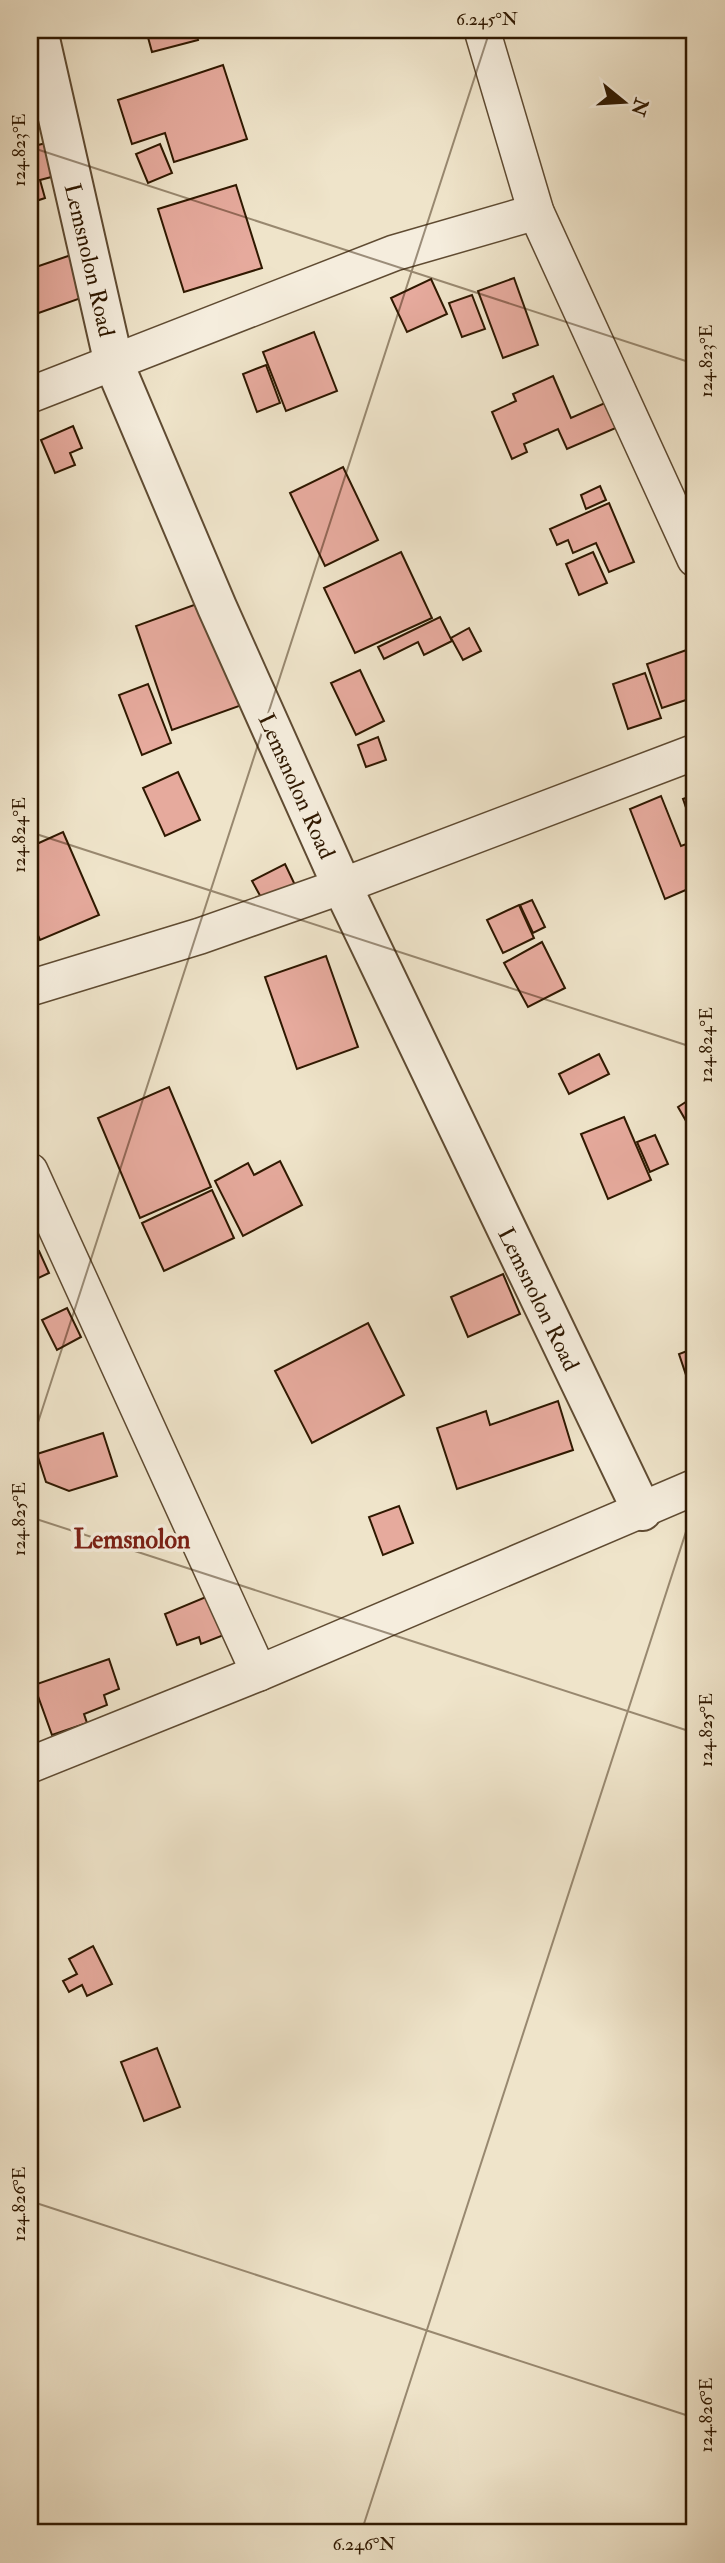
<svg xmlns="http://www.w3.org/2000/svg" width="725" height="2563" font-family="'IM FELL Double Pica',serif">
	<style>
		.building { fill: #e6aa9d; stroke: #2f1800; stroke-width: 2 }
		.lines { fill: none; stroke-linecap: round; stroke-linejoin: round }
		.minor-casing { stroke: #5f4b32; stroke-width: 38 }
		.tertiary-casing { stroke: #5f4b32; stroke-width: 42 }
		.minor { stroke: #f5eddd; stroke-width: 35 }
		.tertiary { stroke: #f5eddd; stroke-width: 38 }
		.ticks { fill: none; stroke: #2f1800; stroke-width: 2; stroke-opacity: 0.45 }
		.labels { text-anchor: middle; stroke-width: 7; stroke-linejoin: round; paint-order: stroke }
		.street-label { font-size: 23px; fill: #2f1800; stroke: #f5eddd }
		.quarter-label { font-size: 26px; font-weight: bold; fill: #7a1f14; stroke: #f5eddd }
		.neatline { fill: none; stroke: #2f1800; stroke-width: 2.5 }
		.ticks-label { font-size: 18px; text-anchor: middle; fill: #2f1800 }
	</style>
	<rect width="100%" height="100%" fill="#efe4ca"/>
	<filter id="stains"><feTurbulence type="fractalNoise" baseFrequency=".00286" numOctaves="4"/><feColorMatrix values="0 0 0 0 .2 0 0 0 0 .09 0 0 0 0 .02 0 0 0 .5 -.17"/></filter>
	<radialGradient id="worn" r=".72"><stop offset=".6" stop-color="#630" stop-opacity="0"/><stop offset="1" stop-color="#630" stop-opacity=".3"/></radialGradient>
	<!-- building -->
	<g class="building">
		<path d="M146,30h49l3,10 -46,12z"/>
		<path d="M223,65l24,74 -73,23 -9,-29 -33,11 -14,-44z"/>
		<path d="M50,142l9,33 -19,5 5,18 -15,5v-56z"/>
		<path d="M160,144l12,29 -24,10 -12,-29z"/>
		<path d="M236,185l26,83 -78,24 -26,-83z"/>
		<path d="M71,255l13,42 -54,19v-47z"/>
		<path d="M514,278l24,67 -35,13 -25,-67z"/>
		<path d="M431,279l16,35 -40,18 -16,-34z"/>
		<path d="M472,295l13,34 -23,8 -13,-34z"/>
		<path d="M314,332l23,59 -51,20 -23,-59z"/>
		<path d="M266,365l14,38 -23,9 -14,-38z"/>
		<path d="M553,376l18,42 43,-19 11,25 -58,25 -9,-20 -34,15 3,8 -15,7 -20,-47 24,-11 -3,-7z"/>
		<path d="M73,426l9,22 -12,5 5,12 -20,8 -14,-33z"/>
		<path d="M343,467l35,73 -53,26 -35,-73z"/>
		<path d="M600,486l6,14 -20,9 -5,-14z"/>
		<path d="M609,503l25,59 -25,10 -13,-29 -23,10 -5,-13 -11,5 -7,-16z"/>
		<path d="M401,552l31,66 -77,35 -31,-65z"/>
		<path d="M593,552l14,31 -28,12 -13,-31z"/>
		<path d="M205,601l37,104 -70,25 -36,-104z"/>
		<path d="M440,617l12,24 -28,14 -6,-13 -34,17 -6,-12z"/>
		<path d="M469,628l12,23 -18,9 -12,-22z"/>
		<path d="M695,647v50l-33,11 -15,-44z"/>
		<path d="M360,670l24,51 -28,14 -25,-52z"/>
		<path d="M645,673l16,45 -33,11 -15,-45z"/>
		<path d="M148,684l23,59 -29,12 -23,-60z"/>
		<path d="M378,737l8,23 -20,7 -8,-22z"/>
		<path d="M178,772l22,48 -35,16 -22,-48z"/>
		<path d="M695,795v39l-12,-35z"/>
		<path d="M661,796l20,50 11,-4 3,8v36l-30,13 -35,-90z"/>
		<path d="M63,832l36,83 -59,25 -10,-23v-70z"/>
		<path d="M285,864l10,21 -32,16 -11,-20z"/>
		<path d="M532,900l13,27 -12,6 -13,-28z"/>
		<path d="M519,905l15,33 -31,15 -16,-33z"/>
		<path d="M542,942l23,46 -37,19 -24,-44z"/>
		<path d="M326,956l32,91 -61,22 -32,-92z"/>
		<path d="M599,1054l10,20 -40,20 -10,-20z"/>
		<path d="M169,1087l42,100 -71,31 -42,-100z"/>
		<path d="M695,1096v35l-2,2 -15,-26z"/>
		<path d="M624,1117l27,63 -43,19 -27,-65z"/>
		<path d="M655,1135l13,29 -18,8 -13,-30z"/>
		<path d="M280,1161l22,44 -59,31 -28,-55 33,-18 6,12z"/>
		<path d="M212,1190l22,48 -70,33 -22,-48z"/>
		<path d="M39,1251l10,22 -19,9v-27z"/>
		<path d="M503,1274l17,40 -52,23 -17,-40z"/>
		<path d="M67,1308l14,29 -24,13 -15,-30z"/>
		<path d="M368,1323l36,72 -92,48 -37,-72z"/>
		<path d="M695,1348v54l-16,-48z"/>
		<path d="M558,1401l15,49 -116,39 -20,-61 49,-17 4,14z"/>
		<path d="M103,1433l14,43 -48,15 -23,-9 -9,-28z"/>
		<path d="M399,1506l14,37 -30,12 -14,-38z"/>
		<path d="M213,1594l16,39 -28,11 -2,-7 -22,8 -12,-31z"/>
		<path d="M109,1659l10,30 -15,6 3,10 -23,9 3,9 -35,12 -18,-50z"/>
		<path d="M93,1946l19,38 -25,12 -5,-11 -13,7 -6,-11 14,-7 -8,-15z"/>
		<path d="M157,2048l23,59 -36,14 -23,-59z"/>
	</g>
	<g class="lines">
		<defs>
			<g id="minor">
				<path d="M482,30l54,182 159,347"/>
				<path d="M30,395l364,-142 142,-41"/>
				<path d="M30,988l170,-52 142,-50 353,-134"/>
				<path d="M30,1171l229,502"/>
				<path d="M30,1765l229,-92 436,-186"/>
			</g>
			<path id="tertiary" d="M38,30l76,334 103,243 125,279 300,625"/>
		</defs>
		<!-- minor casing -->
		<use href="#minor" class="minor-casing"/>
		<!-- tertiary casing -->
		<use href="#tertiary" class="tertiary-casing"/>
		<!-- minor -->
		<use href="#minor" class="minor"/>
		<!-- tertiary -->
		<use href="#tertiary" class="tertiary"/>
	</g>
	<!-- ticks -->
	<path class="ticks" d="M30,147l665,217M30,832l665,216M30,1447l460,-1417M30,1517l665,216M30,2201l665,217M361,2533l334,-1029"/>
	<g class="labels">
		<!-- street labels -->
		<g class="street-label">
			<text transform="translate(90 260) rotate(77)" y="8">Lemsnolon Road</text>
			<text transform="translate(297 786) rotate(66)" y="8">Lemsnolon Road</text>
			<text transform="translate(539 1299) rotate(64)" y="8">Lemsnolon Road</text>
		</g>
		<!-- quarter labels -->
		<g class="quarter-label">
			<text x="132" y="1548">Lemsnolon</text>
		</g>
	</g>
	<!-- margin -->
	<rect width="725" height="2563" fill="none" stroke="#efe4ca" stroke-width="77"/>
	<!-- north arrow -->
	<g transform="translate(624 102) rotate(108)" stroke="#f5eddd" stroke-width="5" paint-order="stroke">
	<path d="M0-5L12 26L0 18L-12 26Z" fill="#2f1800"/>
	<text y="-10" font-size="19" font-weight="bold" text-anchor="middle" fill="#2f1800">N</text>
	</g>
	<rect x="38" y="38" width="648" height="2486" class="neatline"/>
	<g class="ticks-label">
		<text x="487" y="25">6.245°N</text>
		<text transform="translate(19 150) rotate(-90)" y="6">124.823°E</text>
		<text transform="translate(706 361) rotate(-90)" y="6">124.823°E</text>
		<text transform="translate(19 835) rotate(-90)" y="6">124.824°E</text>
		<text transform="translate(706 1045) rotate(-90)" y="6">124.824°E</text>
		<text transform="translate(19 1519) rotate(-90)" y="6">124.825°E</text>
		<text transform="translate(706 1730) rotate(-90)" y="6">124.825°E</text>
		<text transform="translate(19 2204) rotate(-90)" y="6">124.826°E</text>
		<text transform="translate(706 2415) rotate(-90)" y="6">124.826°E</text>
		<text x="364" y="2550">6.246°N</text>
	</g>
	<rect width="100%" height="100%" filter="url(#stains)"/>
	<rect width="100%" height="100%" fill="url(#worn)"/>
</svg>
